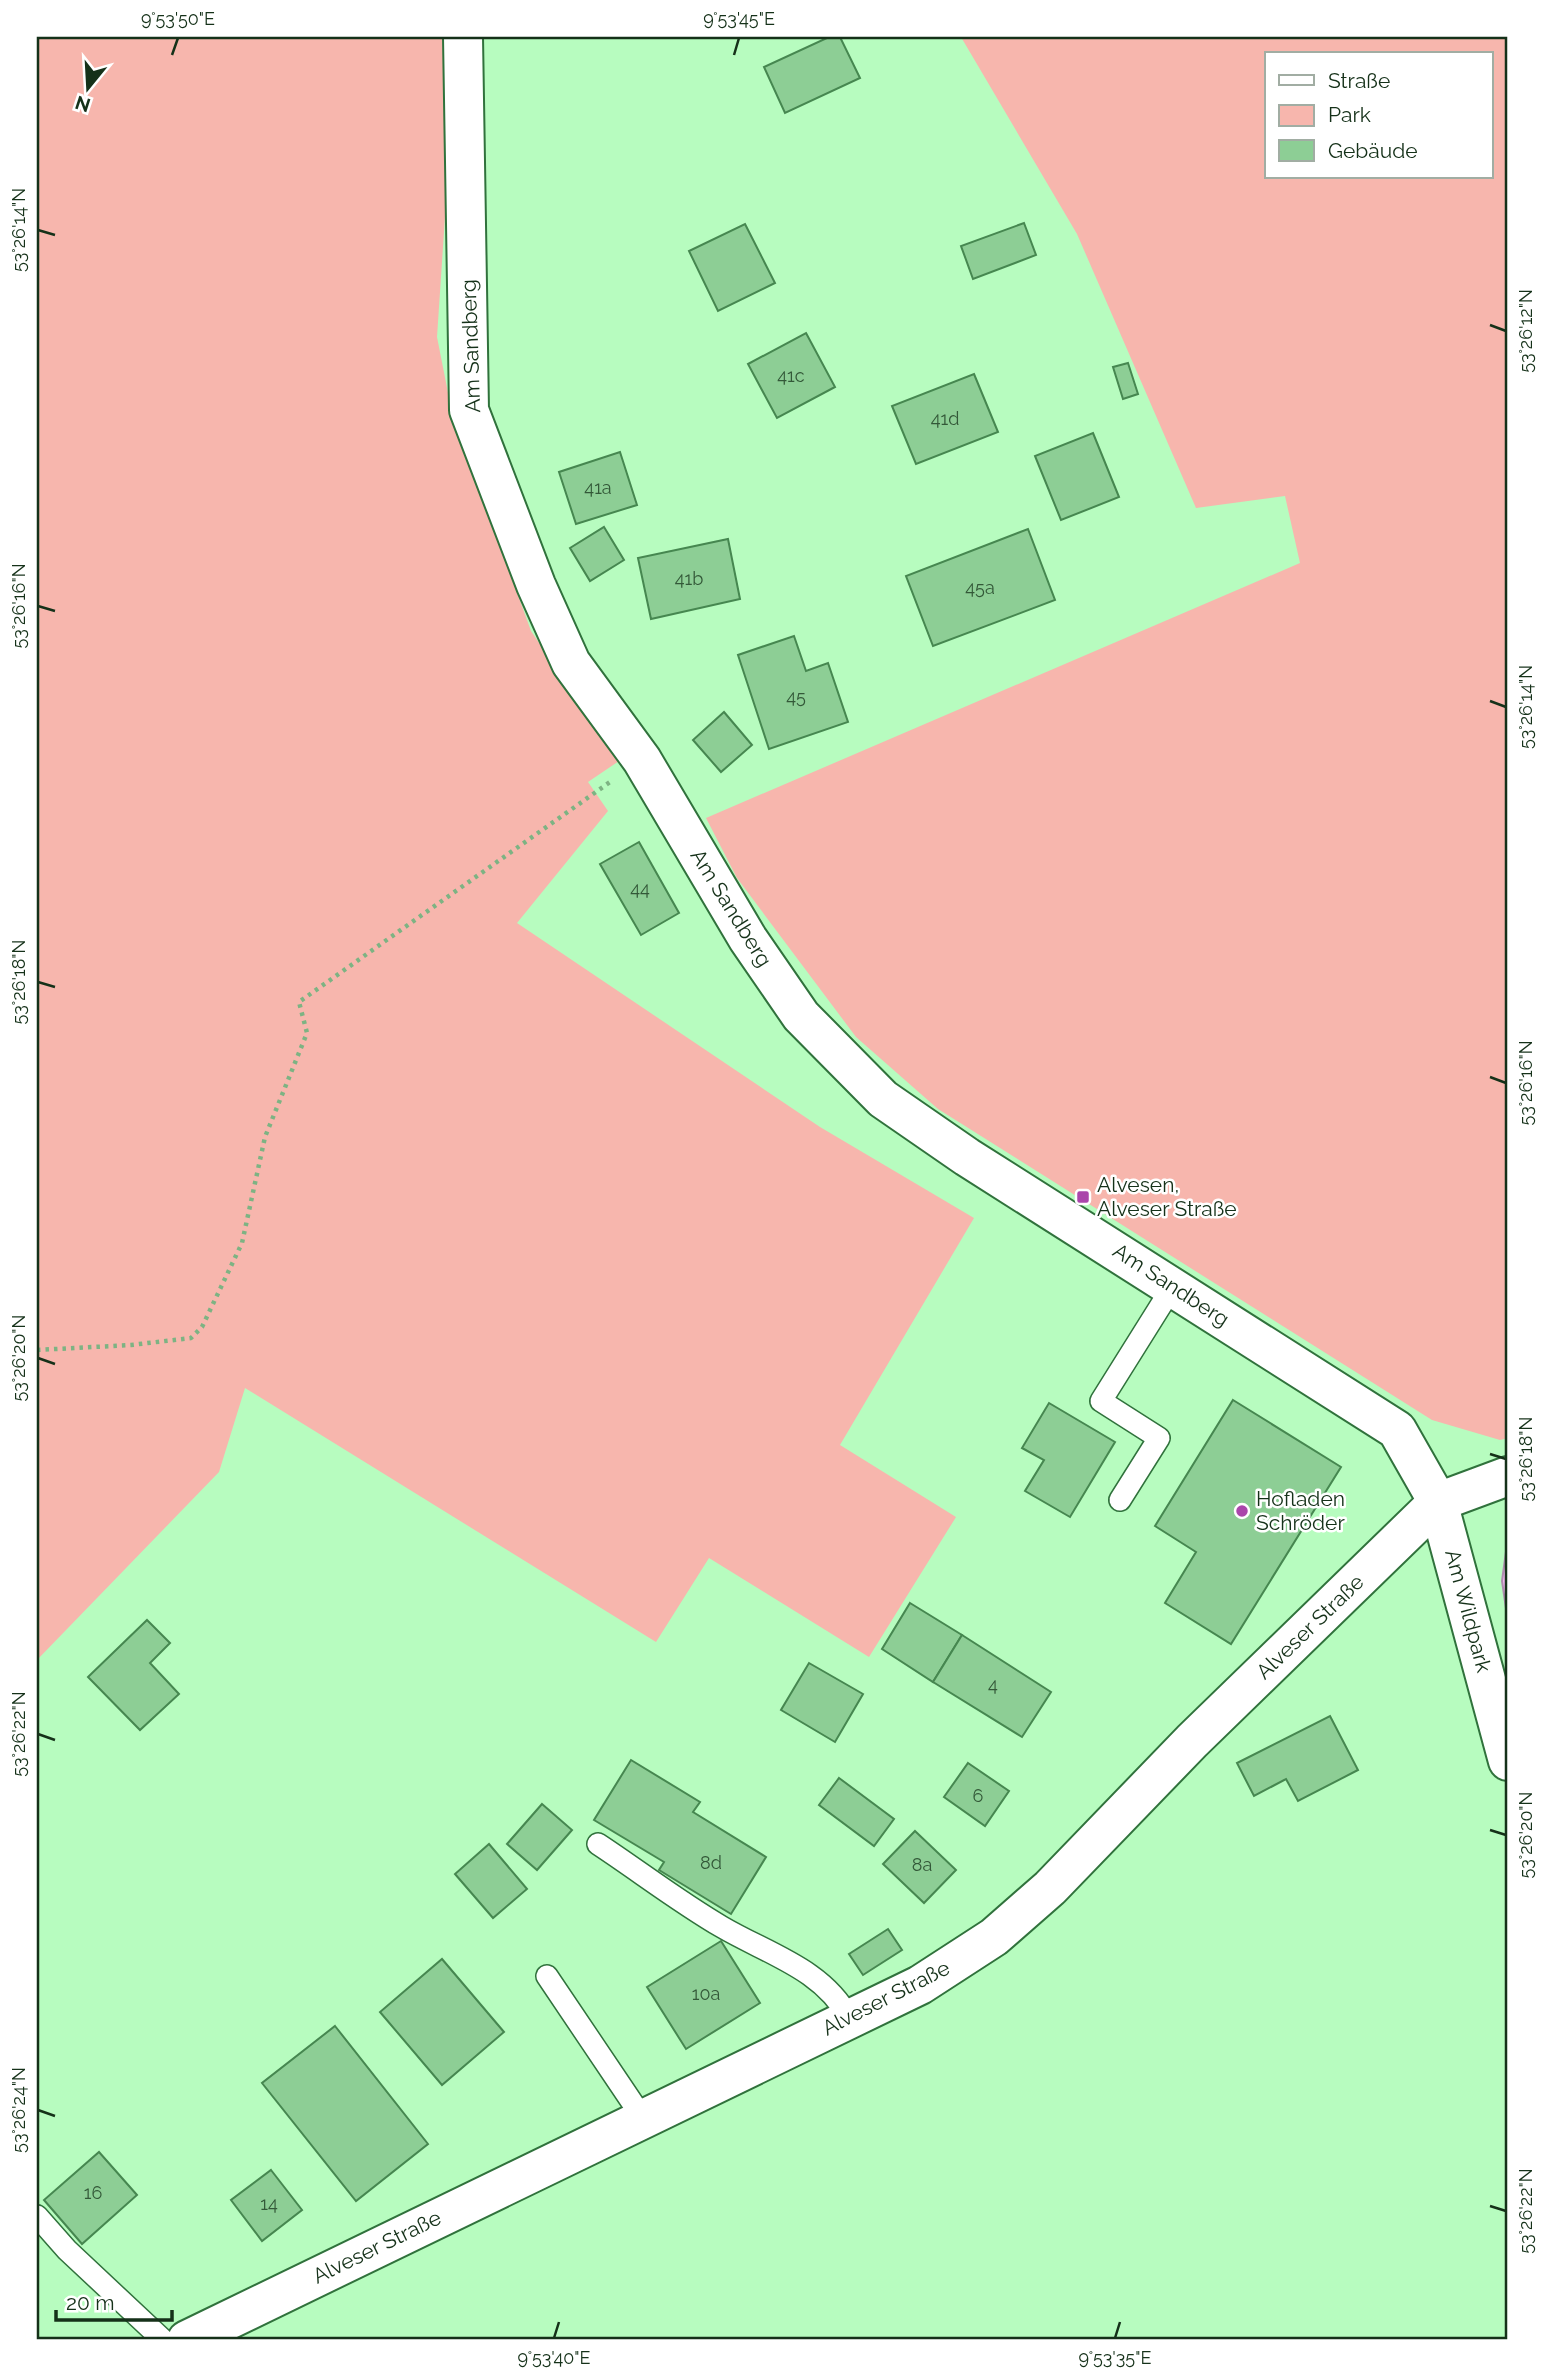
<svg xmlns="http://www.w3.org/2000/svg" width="1545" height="2377" font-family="Raleway,sans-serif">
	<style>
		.green { fill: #f7b6ad; fill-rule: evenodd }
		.water { fill: #f2b5f0; stroke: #b08db0; stroke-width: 2 }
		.building { fill: #8dce95; stroke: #468750; stroke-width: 2 }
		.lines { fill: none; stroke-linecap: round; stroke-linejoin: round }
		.service-casing { stroke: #30723c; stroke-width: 24 }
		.minor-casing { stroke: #30723c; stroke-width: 42 }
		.path { stroke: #7db383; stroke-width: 4.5; stroke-dasharray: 3.5 5; stroke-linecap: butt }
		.service { stroke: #fff; stroke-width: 21 }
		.minor { stroke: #fff; stroke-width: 38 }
		.ticks { fill: none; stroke: #153119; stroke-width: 2.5 }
		.poi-dot { fill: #aa46ab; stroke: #fff; stroke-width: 2.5 }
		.labels { text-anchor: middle; stroke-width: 5; stroke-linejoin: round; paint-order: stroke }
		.number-label { font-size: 18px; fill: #335838 }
		.street-label { font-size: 21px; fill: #153119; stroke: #fff }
		.poi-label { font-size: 21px; fill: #153119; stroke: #fff; text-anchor: start }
		.neatline { fill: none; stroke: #153119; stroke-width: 2.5 }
		.ticks-label { font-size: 18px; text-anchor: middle; fill: #153119 }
	</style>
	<rect width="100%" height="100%" fill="#b7fcbf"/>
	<!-- green -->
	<g class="green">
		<path d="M37,37h420l-20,300 15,76 79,218 88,130 -31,21 20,29 -91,112 303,204 154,91 -134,227 116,72 -87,140 -160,-99 -53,84 -411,-254 -26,84 -182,188z"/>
		<path d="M961,37h547v1401l-8,2 -68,-20 -494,-311 -82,-72 -119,-159 -31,-60 594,-255 -15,-67 -89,12 -119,-274zM1267,54h224v123h-224z"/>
	</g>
	<!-- water -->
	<path class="water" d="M1508,1537v85l-6,-41z"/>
	<!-- building -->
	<g class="building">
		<path d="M829,37h11l20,41 -75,35 -21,-46z"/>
		<path d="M1024,223l12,32 -63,24 -12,-33z"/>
		<path d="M745,224l30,59 -57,28 -29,-60z"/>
		<path d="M806,333l29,54 -58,31 -29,-54z"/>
		<path d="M1128,363l10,31 -15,5 -10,-32z"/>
		<path d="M974,374l24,58 -82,32 -24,-58z"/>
		<path d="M1093,433l26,64 -58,23 -26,-64z"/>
		<path d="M620,452l17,53 -61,19 -17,-52z"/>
		<path d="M604,527l20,33 -34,21 -20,-33z"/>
		<path d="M1028,529l27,71 -122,46 -27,-70z"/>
		<path d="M728,539l12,60 -89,20 -13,-61z"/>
		<path d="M794,636l12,35 22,-8 20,59 -79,27 -31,-94z"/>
		<path d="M724,712l28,33 -31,27 -28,-32z"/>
		<path d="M639,842l40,71 -38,22 -41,-71z"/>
		<path d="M1233,1400l108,67 -110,177 -66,-41 31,-51 -41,-26z"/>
		<path d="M1049,1403l66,39 -45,75 -45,-26 19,-31 -22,-12z"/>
		<path d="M910,1603l52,32 -29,47 -51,-33z"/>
		<path d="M147,1620l23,23 -20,20 29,31 -39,36 -52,-53z"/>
		<path d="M962,1635l89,57 -29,45 -89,-55z"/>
		<path d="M809,1663l54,31 -28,48 -54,-32z"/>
		<path d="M1330,1716l28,54 -60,31 -12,-22 -32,17 -17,-33z"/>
		<path d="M631,1760l69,42 -7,10 73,45 -35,57 -72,-44 5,-8 -70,-42z"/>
		<path d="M968,1763l41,28 -24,35 -41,-29z"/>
		<path d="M839,1778l55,41 -20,27 -55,-41z"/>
		<path d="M542,1804l30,26 -35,40 -30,-26z"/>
		<path d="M915,1831l41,39 -32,33 -41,-39z"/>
		<path d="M489,1844l38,45 -34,29 -38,-44z"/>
		<path d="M888,1929l14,21 -39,25 -14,-21z"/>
		<path d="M721,1941l39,62 -74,46 -39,-62z"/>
		<path d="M442,1959l62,73 -62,53 -62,-73z"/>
		<path d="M335,2026l93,118 -72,57 -94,-118z"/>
		<path d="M99,2152l38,43 -55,49 -38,-44z"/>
		<path d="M271,2170l31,40 -40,31 -31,-41z"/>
	</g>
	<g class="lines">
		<defs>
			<g id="service">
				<path d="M1120,1500l39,-62 -58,-37 72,-115"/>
				<path d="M598,1844c41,27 81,58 124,83 46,27 101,42 127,91"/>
				<path d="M547,1976l95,141"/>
				<path d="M37,2216l30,34 96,90"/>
			</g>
			<g id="minor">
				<path d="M463,37l6,373 67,175 35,78 71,97 106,179 53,77 82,83 84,58 430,273 41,72 70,259"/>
				<path d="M187,2340l733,-355 74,-48 56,-49 142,-147 246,-239 70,-26"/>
			</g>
		</defs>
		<!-- service casing -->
		<use href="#service" class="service-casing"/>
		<!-- minor casing -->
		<use href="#minor" class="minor-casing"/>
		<!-- path -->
		<path class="path" d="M37,1350l94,-5 60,-7 11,-11 40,-84 23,-106 42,-104 -8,-31 311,-220"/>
		<!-- service -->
		<use href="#service" class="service"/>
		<!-- minor -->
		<use href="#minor" class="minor"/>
	</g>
	<!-- ticks -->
	<path class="ticks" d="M172,55l6,-17M734,55l5,-17M38,230l17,5M1490,325l16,6M38,606l17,5M1490,701l16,6M38,982l17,5M1490,1077l16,6M38,1358l17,6M1490,1454l16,5M38,1734l17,6M1490,1830l16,5M38,2110l17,6M1490,2206l16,5M554,2338l5,-16M1115,2338l5,-16"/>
	<!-- markers -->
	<g class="poi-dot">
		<rect x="1076" y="1190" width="14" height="14" rx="3.5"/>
		<circle cx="1242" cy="1511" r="7"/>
	</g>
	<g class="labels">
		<!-- number labels -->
		<g class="number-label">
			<text x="791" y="382">41c</text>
			<text x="945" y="425">41d</text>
			<text x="598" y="494">41a</text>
			<text x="689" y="585">41b</text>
			<text x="980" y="594">45a</text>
			<text x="796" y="703">45</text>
			<text x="640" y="895">44</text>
			<text x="993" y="1691">4</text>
			<text x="978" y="1802">6</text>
			<text x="711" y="1869">8d</text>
			<text x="922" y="1871">8a</text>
			<text x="706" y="2000">10a</text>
			<text x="93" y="2199">16</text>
			<text x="269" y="2210">14</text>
		</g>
		<!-- street labels -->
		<g class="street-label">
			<text transform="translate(471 346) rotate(-92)" y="7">Am Sandberg</text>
			<text transform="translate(731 908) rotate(58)" y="7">Am Sandberg</text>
			<text transform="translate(1171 1285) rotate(33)" y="7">Am Sandberg</text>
			<text transform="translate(1468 1611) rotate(75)" y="7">Am Wildpark</text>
			<text transform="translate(1310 1627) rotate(-44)" y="7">Alveser Straße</text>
			<text transform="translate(886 1998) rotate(-27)" y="7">Alveser Straße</text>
			<text transform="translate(377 2247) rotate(-26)" y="7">Alveser Straße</text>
		</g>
		<!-- poi labels -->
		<g class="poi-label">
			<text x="1097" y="1192">Alvesen,<tspan x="1097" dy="24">Alveser Straße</tspan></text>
			<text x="1256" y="1506">Hofladen<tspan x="1256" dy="24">Schröder</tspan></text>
		</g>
	</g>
	<!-- border -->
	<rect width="1545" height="2377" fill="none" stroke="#ffffff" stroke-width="77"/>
	<!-- legend -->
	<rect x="1265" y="52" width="228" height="126" fill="#ffffff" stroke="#a1ada3" stroke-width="2"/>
	<rect x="1279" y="75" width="35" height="10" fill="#ffffff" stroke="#a1ada3" stroke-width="2"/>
	<text x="1328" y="88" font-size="21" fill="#153119">Straße</text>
	<rect x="1279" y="105" width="35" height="21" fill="#f7b6ad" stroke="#a1ada3" stroke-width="2"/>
	<text x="1328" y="122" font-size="21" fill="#153119">Park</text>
	<rect x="1279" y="140" width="35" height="21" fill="#8dce95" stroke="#a1ada3" stroke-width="2"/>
	<text x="1328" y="158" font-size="21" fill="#153119">Gebäude</text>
	<!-- north arrow -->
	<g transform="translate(88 88) rotate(198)" stroke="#ffffff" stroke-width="5" paint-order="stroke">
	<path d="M0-5L12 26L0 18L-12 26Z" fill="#153119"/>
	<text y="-10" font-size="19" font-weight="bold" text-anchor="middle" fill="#153119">N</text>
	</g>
	<!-- scale -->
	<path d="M56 2310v10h116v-10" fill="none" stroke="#153119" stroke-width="3.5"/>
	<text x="66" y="2310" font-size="21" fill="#153119" stroke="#ffffff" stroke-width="5" paint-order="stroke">20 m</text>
	<rect x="38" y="38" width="1468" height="2300" class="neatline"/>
	<g class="ticks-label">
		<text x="178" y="25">9°53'50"E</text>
		<text x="739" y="25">9°53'45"E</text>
		<text transform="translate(19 230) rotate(-90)" y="6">53°26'14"N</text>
		<text transform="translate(1526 331) rotate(-90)" y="6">53°26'12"N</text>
		<text transform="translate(19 606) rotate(-90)" y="6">53°26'16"N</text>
		<text transform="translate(1526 707) rotate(-90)" y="6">53°26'14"N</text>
		<text transform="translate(19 982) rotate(-90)" y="6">53°26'18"N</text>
		<text transform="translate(1526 1083) rotate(-90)" y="6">53°26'16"N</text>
		<text transform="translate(19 1358) rotate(-90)" y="6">53°26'20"N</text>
		<text transform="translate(1526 1459) rotate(-90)" y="6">53°26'18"N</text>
		<text transform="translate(19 1734) rotate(-90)" y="6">53°26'22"N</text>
		<text transform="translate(1526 1835) rotate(-90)" y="6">53°26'20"N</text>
		<text transform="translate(19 2110) rotate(-90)" y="6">53°26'24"N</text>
		<text transform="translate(1526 2211) rotate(-90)" y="6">53°26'22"N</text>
		<text x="554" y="2364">9°53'40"E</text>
		<text x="1115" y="2364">9°53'35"E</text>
	</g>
</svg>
